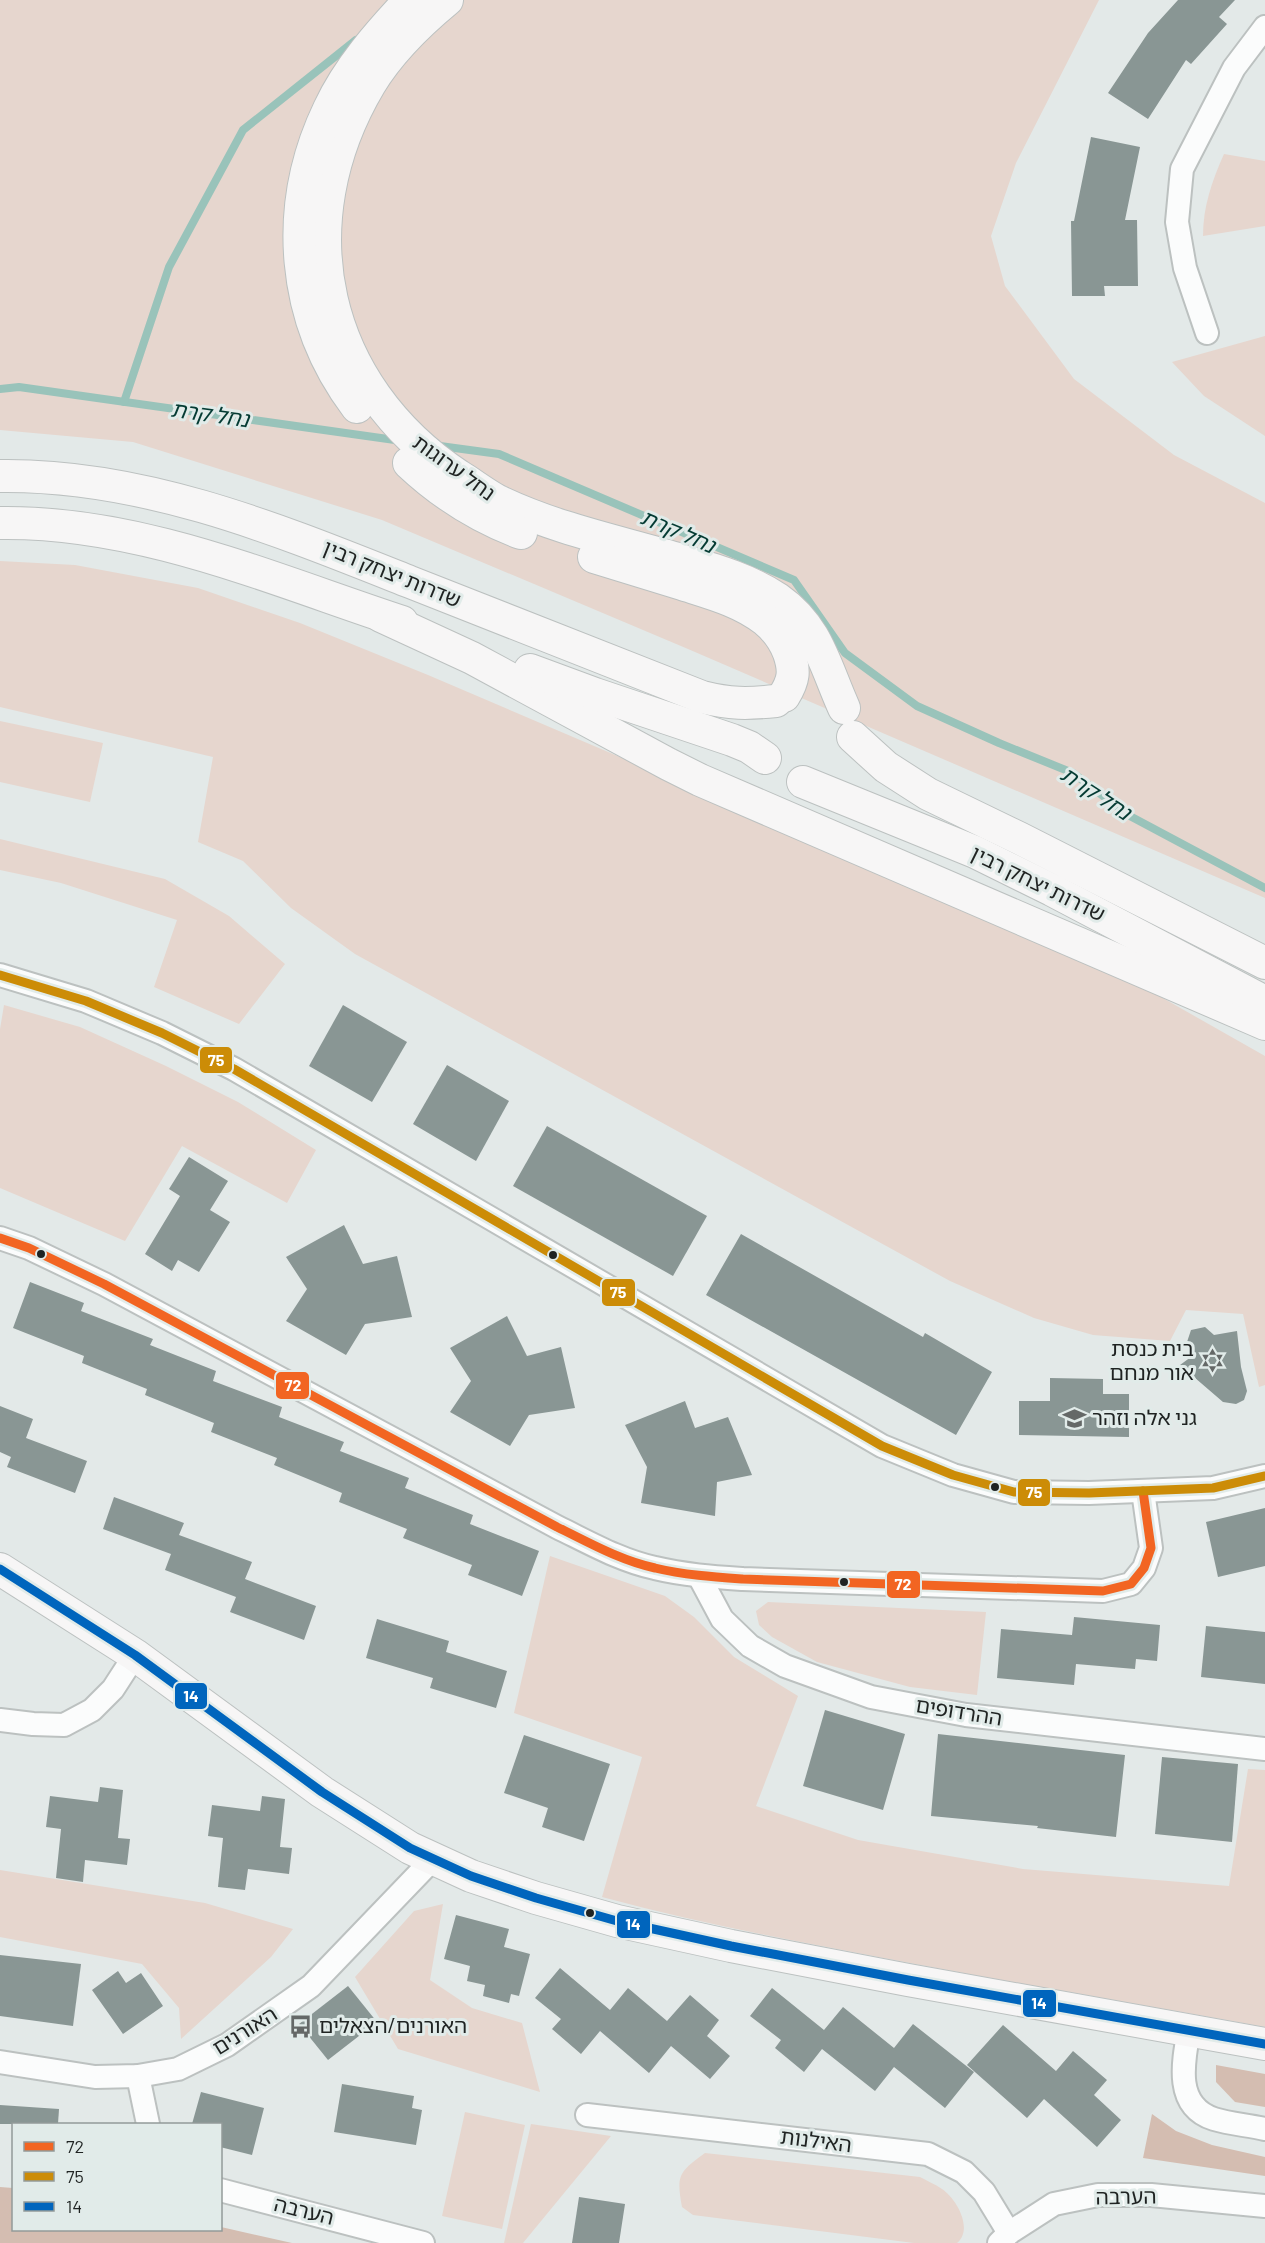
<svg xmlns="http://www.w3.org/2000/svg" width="1265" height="2243" font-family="Barlow,'Noto Sans Hebrew',sans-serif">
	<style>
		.green { fill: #e6d6ce }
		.forest { fill: #d4bdb1 }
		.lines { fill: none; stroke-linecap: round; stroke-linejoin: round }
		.stream { stroke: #99c3ba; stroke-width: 8 }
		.building { fill: #899694 }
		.street-casing { stroke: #bcc1c0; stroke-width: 26 }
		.secondary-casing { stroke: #bcc1c0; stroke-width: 34 }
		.street { stroke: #fbfcfc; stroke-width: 22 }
		.secondary { stroke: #f7f6f6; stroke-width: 32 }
		.bus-1-casing { stroke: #e1ebe9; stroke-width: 14 }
		.bus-2-casing { stroke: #e1ebe9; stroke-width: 14 }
		.bus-3-casing { stroke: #e1ebe9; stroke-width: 14 }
		.bus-1 { stroke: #f26522; stroke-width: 9 }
		.bus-2 { stroke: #cc8c07; stroke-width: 9 }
		.bus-3 { stroke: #0065bd; stroke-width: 9 }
		.bus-dot { fill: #1f2322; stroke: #e1ebe9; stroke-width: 2 }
		.labels { text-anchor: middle; stroke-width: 6; stroke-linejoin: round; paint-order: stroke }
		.street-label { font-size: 21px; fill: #1f2322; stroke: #e1ebe9 }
		.poi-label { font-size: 21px; fill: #1f2322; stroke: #e1ebe9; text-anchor: start }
		.water-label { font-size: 22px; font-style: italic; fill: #043b33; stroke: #e1ebe9 }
		.line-badge { stroke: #e1ebe9; stroke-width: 2 }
		.badge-label { font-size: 16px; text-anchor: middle; font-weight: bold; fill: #fff }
	</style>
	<rect width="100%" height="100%" fill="#e3e9e8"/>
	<!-- green -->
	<g class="green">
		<path d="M0,0h1099l-83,163 -25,73 14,50 69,93 100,76 91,48v395l-577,-249 -306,-129 -249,-78 -133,-12z"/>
		<path d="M1224,154l41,7v65l-62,10c0,-30 9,-55 21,-82z"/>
		<path d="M1265,336v100l-61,-40 -32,-34z"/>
		<path d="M0,561l75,4 123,23 102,35 128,52 564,241 139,64 134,76v329l-6,2 -16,-73 -57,-4 -16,31 -77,-6 -59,-17 -84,-37 -595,-327 -64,-46 -48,-47 -45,-19 15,-85 -213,-50z"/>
		<path d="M0,721l103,22 -13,59 -90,-20z"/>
		<path d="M0,839l165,40 64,37 56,48 -46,60 -85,-37 23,-67 -116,-37 -61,-13z"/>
		<path d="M4,1005l76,22 86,39 72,36 78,48 -29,53 -105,-57 -57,95 -125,-53v-159z"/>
		<path d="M550,1556l115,40 29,21 40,40 64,39 -42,110 102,34 165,29 206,17 19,-117 17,1v257c-143,-26 -286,-50 -428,-78 -79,-15 -157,-31 -235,-52l40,-140 -128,-44z"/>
		<path d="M768,1602l218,10 -9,83 -67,-8 -93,-25 -45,-25 -13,-12 -3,-14z"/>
		<path d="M0,1870l205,33 88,26 -22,28 -90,82 -2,-31 -37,-44 -142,-27z"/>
		<path d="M443,1904l-13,76 42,28 50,15 18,69 -142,-43 -43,-72 59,-66z"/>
		<path d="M465,2112l60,13 -23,104 -60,-13z"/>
		<path d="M531,2124l80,12 -88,107h-19z"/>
		<path d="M705,2153l215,24c7,4 15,7 22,12 14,9 32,40 15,54h-43l-221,-28 -11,-8c-6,-32 -3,-35 23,-54z"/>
	</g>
	<!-- forest -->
	<g class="forest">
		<path d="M1216,2065l49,9v33l-30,-5 -19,-20z"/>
		<path d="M1152,2114l24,17 36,14 53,12v19l-122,-18z"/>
		<path d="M0,2187l13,1 1,42h206l1,-3 71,16h-292z"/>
	</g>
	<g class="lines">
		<!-- stream -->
		<g class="stream">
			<path d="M0,389l19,-2 383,54"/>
			<path d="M124,402l45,-135 74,-137 113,-90"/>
			<path d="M440,446l59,8 295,126 51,73 72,53 82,37 74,30 55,42 137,73"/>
		</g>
	</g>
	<!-- building -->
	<g class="building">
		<path d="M1178,0h57l-16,17 8,7 -36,40 -5,-4 -38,59 -40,-26 40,-60z"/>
		<path d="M1091,137l49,10 -15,73h12l1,66h-34l1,10h-33l-1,-75h3z"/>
		<path d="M343,1005l64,37 -35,60 -63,-36z"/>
		<path d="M447,1065l62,36 -33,60 -63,-37z"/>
		<path d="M547,1126l160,90 -34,60 -160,-90z"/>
		<path d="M189,1157l39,24 -18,29 20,12 -31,50 -21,-12 -6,11 -27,-17 35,-58 -11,-7z"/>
		<path d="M344,1225l19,39 34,-8 15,61 -47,7 -19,31 -60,-34 21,-32 -21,-32z"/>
		<path d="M741,1234l182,103 2,-4 67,39 -36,63 -250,-140z"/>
		<path d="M30,1282l54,21 -3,8 72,28 -3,6 66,26 -3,10 69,26 -3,10 65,25 -4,9 69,27 -4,10 68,27 -3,9 69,27 -17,45 -54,-21 4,-10 -69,-27 4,-9 -68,-27 3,-9 -68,-28 3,-7 -66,-26 3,-9 -69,-28 2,-6 -65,-26 2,-7 -71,-28z"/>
		<path d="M507,1316l20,40 34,-9 14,61 -46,7 -19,31 -60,-34 21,-31 -21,-33z"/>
		<path d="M1205,1327l9,8 23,-4 4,36 6,24 -3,9 -8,4 -13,-2 -43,-37 15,-11 -9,-9 5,-15z"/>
		<path d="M1050,1378l53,1v15h26v43l-110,-2v-34h31z"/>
		<path d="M685,1401l10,27 33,-11 24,58 -35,7 -2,34 -74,-13 6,-36 -22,-42z"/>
		<path d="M0,1406l33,13 -7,19 61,23 -12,32 -68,-26 4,-10 -11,-5z"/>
		<path d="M114,1497l70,26 -5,12 73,27 -7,17 71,27 -12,34 -74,-28 6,-15 -71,-27 6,-16 -68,-25z"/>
		<path d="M1265,1508v58l-47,11 -12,-55z"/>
		<path d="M1074,1617l86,8 -3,36 -21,-2 -1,10 -59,-5 -2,21 -77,-7 4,-49 71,6z"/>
		<path d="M377,1619l72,22 -3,11 61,19 -11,37 -66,-20 3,-10 -67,-20z"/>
		<path d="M1206,1626l59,6v52l-64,-7z"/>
		<path d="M825,1710l80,24 -22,76 -80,-24z"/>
		<path d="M938,1734l187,21 -9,82 -79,-9 1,-2 -107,-10z"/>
		<path d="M524,1735l86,29 -26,77 -42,-14 6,-19 -44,-15z"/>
		<path d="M1162,1757l76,7 -6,78 -77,-8z"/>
		<path d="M100,1787l23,3 -5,48 12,1 -3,26 -42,-5 -2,22 -27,-4 5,-49 -15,-2 4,-31 48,6z"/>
		<path d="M262,1796l23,3 -5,48 12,1 -3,26 -41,-5 -3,21 -27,-3 5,-49 -15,-2 4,-31 48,6z"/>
		<path d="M456,1915l53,14 -5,18 26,7 -11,42 -8,-2 -2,9 -26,-7 2,-11 -18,-4 3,-15 -26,-7z"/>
		<path d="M0,1955l81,9 -8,62 -73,-10z"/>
		<path d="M560,1968l50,42 18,-22 39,33 23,-26 29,25 -12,16 23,20 -20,23 -39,-33 -22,27 -49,-42 -19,23 -29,-25 9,-10 -26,-21z"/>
		<path d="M118,1971l8,12 15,-10 22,33 -40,28 -31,-44z"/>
		<path d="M348,1986l29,36 -49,38 -29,-36z"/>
		<path d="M772,1988l52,42 19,-23 51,41 19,-24 61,48 -29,36 -51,-41 -19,24 -53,-42 -18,23 -29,-24 6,-8 -31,-24z"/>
		<path d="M1003,2025l53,46 17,-20 34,29 -13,15 27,25 -24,27 -53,-48 -17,19 -60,-53z"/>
		<path d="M342,2084l72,12 -2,12 10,2 -6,35 -82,-13z"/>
		<path d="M201,2092l63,16 -12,47 -32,-8v-23h-28z"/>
		<path d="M0,2105l59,4 -1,15h-58z"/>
		<path d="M579,2197l46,7 -6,39h-47z"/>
	</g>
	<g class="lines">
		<defs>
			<g id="street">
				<path d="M1207,333l-22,-65 -8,-46 5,-53 52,-101 31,-41"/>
				<path d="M0,975l86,26 76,32 72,36 648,377 71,29 61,17 75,1 124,-5 52,-12"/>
				<path d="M0,1238l29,10 75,36 453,243c31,15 64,34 98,41 29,7 59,9 88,11l360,12 28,-7 13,-16 7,-20 -8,-57"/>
				<path d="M699,1576l23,43 28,27 35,20 86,31 95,18 299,34"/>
				<path d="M0,1720l33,4 31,1 28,-15 21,-21 22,-34"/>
				<path d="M1189,2030c-6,32 -15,76 25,89 16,5 34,6 51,10"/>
				<path d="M0,2062l95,15 43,-1 40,-7 49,-24 84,-59 122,-127"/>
				<path d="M138,2076l10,48"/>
				<path d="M587,2115l341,39 36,18 20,20 25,41"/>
				<path d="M220,2190l203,53"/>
				<path d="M999,2243l10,-10 45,-29 44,-9h53l114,11"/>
			</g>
			<g id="secondary">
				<path d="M447,0c-29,24 -57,51 -77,84 -84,141 -48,301 89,392 13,8 26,18 39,25 58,28 123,41 183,59 34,10 67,19 97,39 40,28 47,67 66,109"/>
				<path d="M357,407c-66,-87 -75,-200 -28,-298 19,-41 50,-76 81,-109"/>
				<path d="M409,463c33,31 69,54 112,70"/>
				<path d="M0,476c144,-2 279,54 410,106 98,38 195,77 292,115 28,7 45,7 74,4"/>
				<path d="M0,523c140,-2 271,56 402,99"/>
				<path d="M594,557c29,9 58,18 88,27 28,9 59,17 83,36 11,9 19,20 24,33 6,18 5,27 -5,43"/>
				<path d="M381,616l91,42 196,106 32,16 565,244"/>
				<path d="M530,670l65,24 137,46 17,7 16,11"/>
				<path d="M853,737l33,30 42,27 91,44 246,125"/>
				<path d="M803,782l172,70 77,38 213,112"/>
				<path d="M0,1569l135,86 187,137 88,56 61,28 65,22 81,23 114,25 177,34 357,64"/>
			</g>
		</defs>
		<!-- street casing -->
		<use href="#street" class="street-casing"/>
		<!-- secondary casing -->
		<use href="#secondary" class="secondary-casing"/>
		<!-- street -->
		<use href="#street" class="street"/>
		<!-- secondary -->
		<use href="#secondary" class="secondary"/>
		<defs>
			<path id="bus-1" d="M0,1238l29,10 75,36 453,243c31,15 64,34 98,41 29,7 59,9 88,11l360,12 28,-7 13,-16 7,-20 -8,-57"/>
			<path id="bus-2" d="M0,975l86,26 76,32 72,36 648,377 71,29 61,17 75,1 124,-5 52,-12"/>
			<path id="bus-3" d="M0,1569l135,86 187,137 88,56 61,28 65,22 81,23 114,25 177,34 357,64"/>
		</defs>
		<!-- bus-1 casing -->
		<use href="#bus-1" class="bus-1-casing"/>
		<!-- bus-2 casing -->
		<use href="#bus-2" class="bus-2-casing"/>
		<!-- bus-3 casing -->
		<use href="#bus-3" class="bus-3-casing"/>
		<!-- bus-1 -->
		<use href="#bus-1" class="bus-1"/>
		<!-- bus-2 -->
		<use href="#bus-2" class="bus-2"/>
		<!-- bus-3 -->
		<use href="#bus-3" class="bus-3"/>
	</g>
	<!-- icons -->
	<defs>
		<symbol id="synagogue-bare" viewBox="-9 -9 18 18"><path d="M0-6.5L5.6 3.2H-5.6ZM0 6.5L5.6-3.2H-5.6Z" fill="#646867" stroke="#e1ebe9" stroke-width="2.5" paint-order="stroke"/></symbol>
		<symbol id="school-bare" viewBox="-9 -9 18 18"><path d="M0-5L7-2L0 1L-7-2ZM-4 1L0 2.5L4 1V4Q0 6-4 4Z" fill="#646867" stroke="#e1ebe9" stroke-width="2.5" paint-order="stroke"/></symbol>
		<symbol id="bus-bare" viewBox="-9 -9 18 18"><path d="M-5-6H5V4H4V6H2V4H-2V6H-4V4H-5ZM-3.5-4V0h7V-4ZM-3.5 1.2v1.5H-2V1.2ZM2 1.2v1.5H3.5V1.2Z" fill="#646867" stroke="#e1ebe9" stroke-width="2.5" paint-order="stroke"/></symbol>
	</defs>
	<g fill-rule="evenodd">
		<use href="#synagogue-bare" x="1196" y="1344" width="33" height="33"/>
		<use href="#school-bare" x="1058" y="1402" width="33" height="33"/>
		<use href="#bus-bare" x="284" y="2010" width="33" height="33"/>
	</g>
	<!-- markers -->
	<g class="bus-dot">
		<circle cx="41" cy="1254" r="5"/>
		<circle cx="553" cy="1255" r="5"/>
		<circle cx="995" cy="1487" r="5"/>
		<circle cx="844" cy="1582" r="5"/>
		<circle cx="590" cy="1913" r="5"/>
	</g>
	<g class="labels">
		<!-- street labels -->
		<g class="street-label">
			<text transform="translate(454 468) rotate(36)" y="7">נחל ערוגות</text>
			<text transform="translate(392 574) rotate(22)" y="7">שדרות יצחק רבין</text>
			<text transform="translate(1038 884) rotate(26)" y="7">שדרות יצחק רבין</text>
			<text transform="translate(959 1712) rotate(9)" y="7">ההרדופים</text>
			<text transform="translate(245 2031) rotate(-32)" y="7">האורנים</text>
			<text transform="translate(816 2141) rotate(7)" y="7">האילנות</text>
			<text transform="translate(1126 2197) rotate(-1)" y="7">הערבה</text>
			<text transform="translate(304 2211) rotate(14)" y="7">הערבה</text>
		</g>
		<!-- poi labels -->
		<g class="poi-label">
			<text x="1194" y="1356" text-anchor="end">בית כנסת<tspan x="1194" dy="24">אור מנחם</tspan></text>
			<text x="1092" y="1425">גני אלה וזהר</text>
			<text x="319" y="2033">האורנים/הצאלים</text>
		</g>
		<!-- water labels -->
		<g class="water-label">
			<text transform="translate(210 414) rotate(8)" y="8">נחל קרת</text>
			<text transform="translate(678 531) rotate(23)" y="8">נחל קרת</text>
			<text transform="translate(1096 793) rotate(33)" y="8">נחל קרת</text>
		</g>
	</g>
	<g class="line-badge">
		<rect x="199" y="1046" width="34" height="28" rx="6" fill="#cc8c07"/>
		<rect x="601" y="1278" width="35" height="29" rx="6" fill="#cc8c07"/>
		<rect x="275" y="1371" width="35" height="29" rx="6" fill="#f26522"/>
		<rect x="1017" y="1478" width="34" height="29" rx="6" fill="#cc8c07"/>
		<rect x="886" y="1570" width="35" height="29" rx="6" fill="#f26522"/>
		<rect x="174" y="1682" width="34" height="28" rx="6" fill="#0065bd"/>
		<rect x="616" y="1910" width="35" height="29" rx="6" fill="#0065bd"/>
		<rect x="1022" y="1989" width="35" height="29" rx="6" fill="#0065bd"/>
	</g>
	<g class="badge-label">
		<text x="216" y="1066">75</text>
		<text x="618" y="1298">75</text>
		<text x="293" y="1391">72</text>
		<text x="1034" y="1498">75</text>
		<text x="903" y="1590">72</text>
		<text x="191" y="1702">14</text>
		<text x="633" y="1930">14</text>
		<text x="1039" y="2009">14</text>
	</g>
	<!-- legend -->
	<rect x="12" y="2123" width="210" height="108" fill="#e1ebe9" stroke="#939b99" stroke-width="1.5"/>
	<rect x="24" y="2142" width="30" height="9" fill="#f26522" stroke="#939b99" stroke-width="1.5"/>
	<text x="66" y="2153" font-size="18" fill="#1f2322">72</text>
	<rect x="24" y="2172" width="30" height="9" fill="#cc8c07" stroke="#939b99" stroke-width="1.5"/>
	<text x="66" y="2183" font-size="18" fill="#1f2322">75</text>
	<rect x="24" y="2202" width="30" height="9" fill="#0065bd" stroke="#939b99" stroke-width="1.5"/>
	<text x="66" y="2213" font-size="18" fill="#1f2322">14</text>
</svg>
